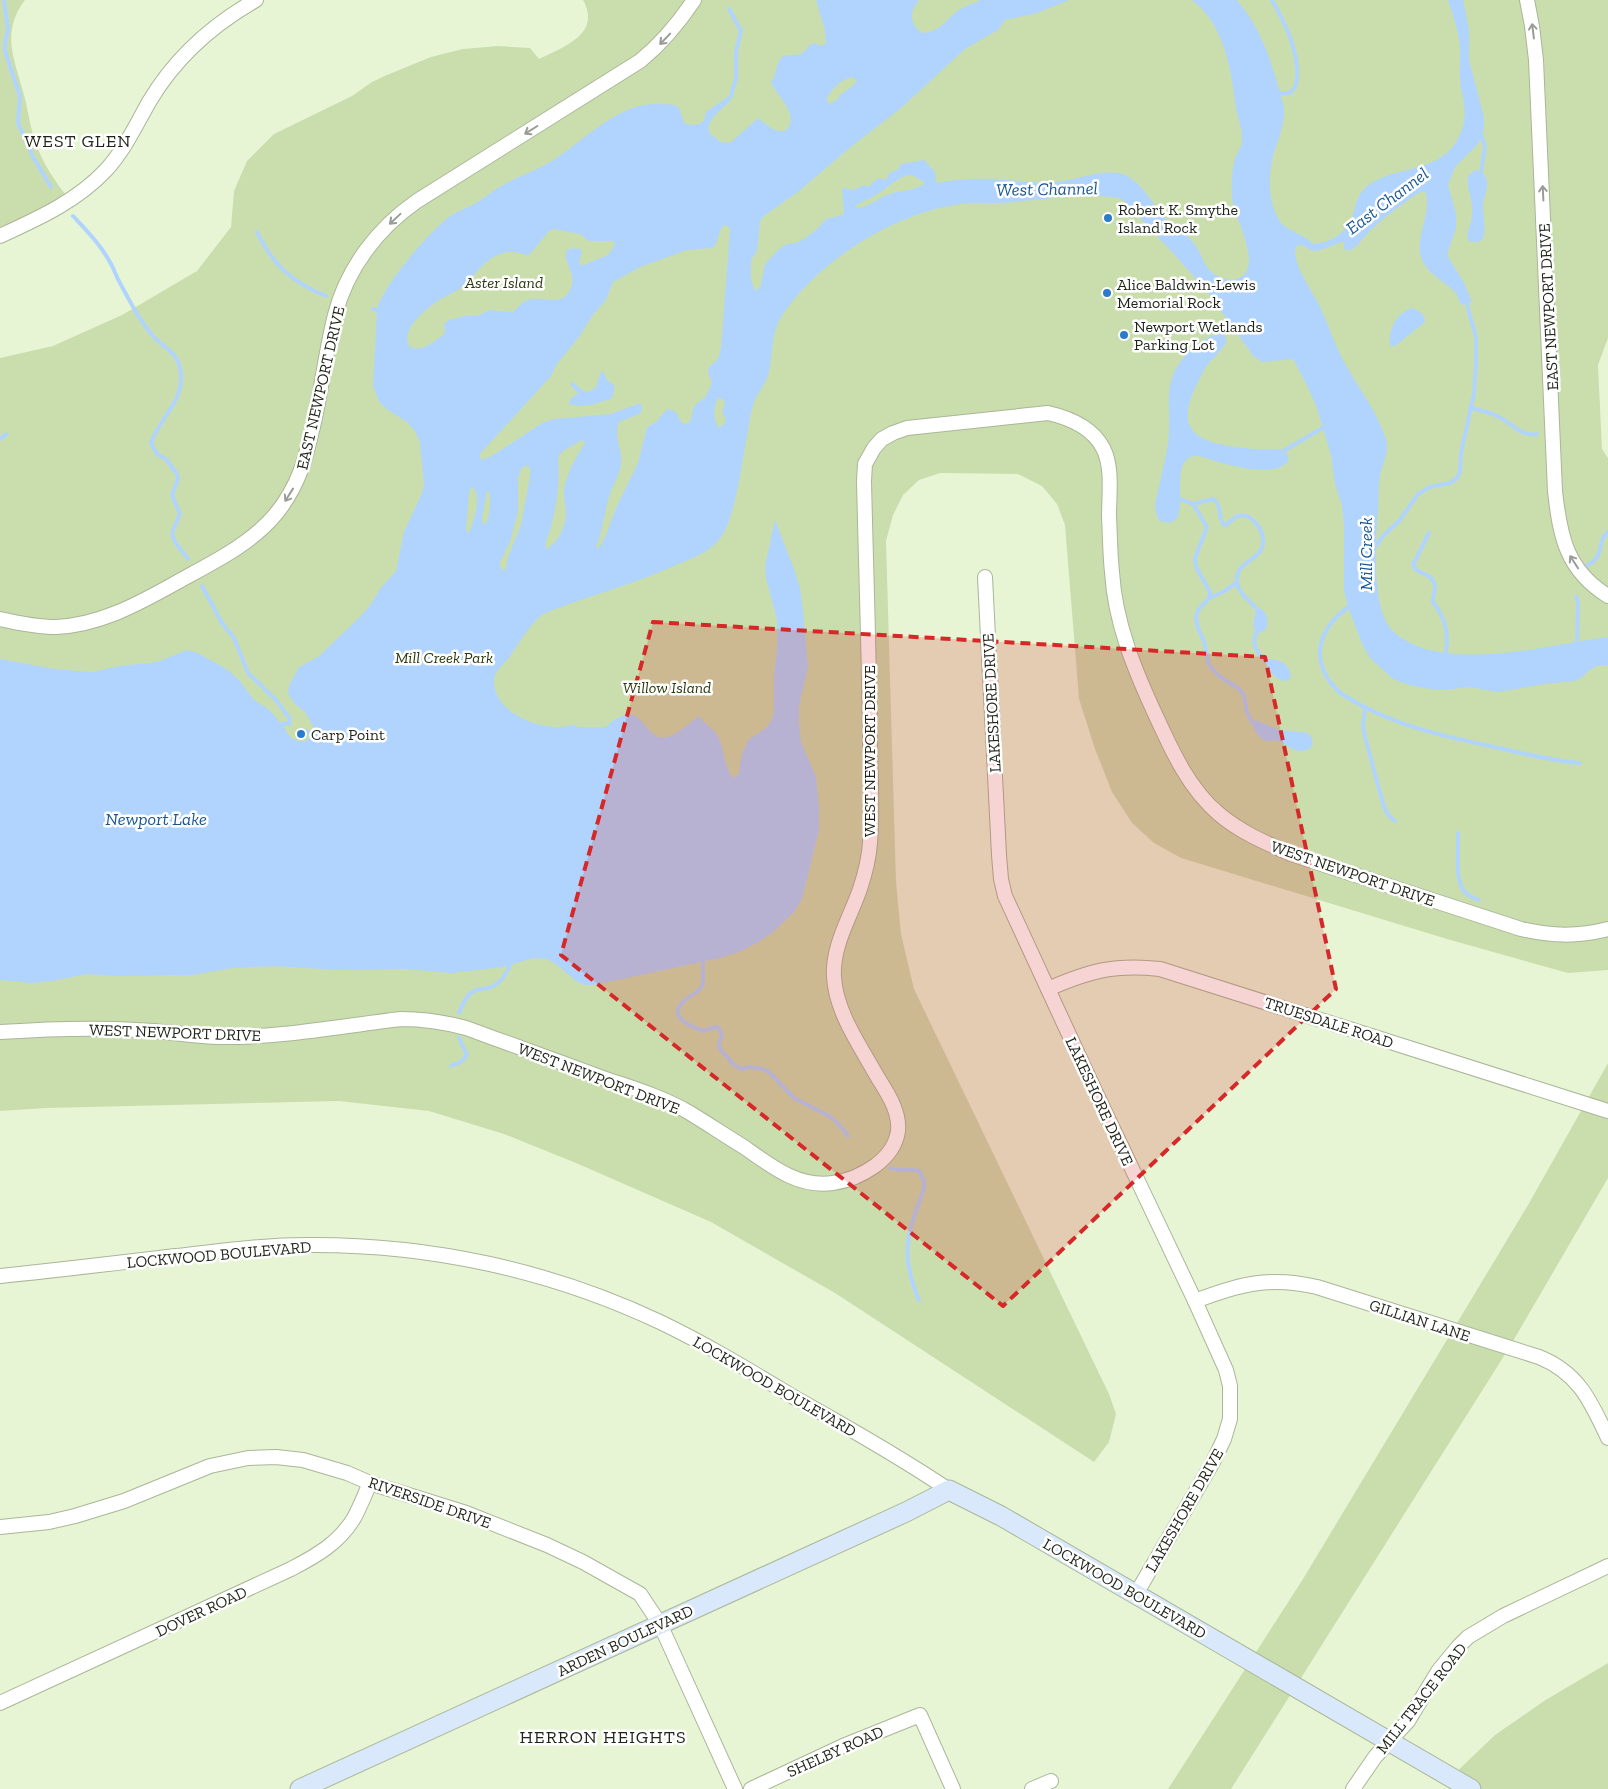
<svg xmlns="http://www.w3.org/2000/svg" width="1608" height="1789" font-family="'Zilla Slab',serif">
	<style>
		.green { fill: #cadead }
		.water { fill: #b0d4fd; fill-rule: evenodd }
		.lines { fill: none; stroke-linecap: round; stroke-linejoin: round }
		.stream { stroke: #b0d4fd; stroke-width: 4 }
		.street-casing { stroke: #aab698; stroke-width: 16 }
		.secondary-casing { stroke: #aab698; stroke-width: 21 }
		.street { stroke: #fff; stroke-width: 14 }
		.secondary { stroke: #d9e8fa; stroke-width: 19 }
		.oneway { stroke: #9a9c97 }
		.marked { fill: #d62828; fill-opacity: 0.2; stroke: #d62828; stroke-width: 4; stroke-dasharray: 10 6; stroke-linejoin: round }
		.poi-dot { fill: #2a7bca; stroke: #fff; stroke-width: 2 }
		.labels { text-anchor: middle; stroke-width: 5; stroke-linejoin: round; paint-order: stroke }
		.poi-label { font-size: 16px; fill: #1f2418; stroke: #fff; text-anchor: start }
		.park-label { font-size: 16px; font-style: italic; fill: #2a390c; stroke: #fff }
		.street-label { font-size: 16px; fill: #1f2418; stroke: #fff }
		.neighbourhood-label { font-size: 18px; letter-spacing: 1px; fill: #1f2418; stroke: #fff }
		.water-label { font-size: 18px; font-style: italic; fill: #195894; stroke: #fff }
	</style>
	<rect width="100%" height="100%" fill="#e7f5d5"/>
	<!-- green -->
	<g class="green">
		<path d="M0,0h25c-25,33 -10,60 -1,95 4,15 6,31 11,46 7,22 21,41 35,60l-70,35z"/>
		<path d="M583,0h1025v338l-10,27 4,84 6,9v512l-40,3 -121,-34 -266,-81 -27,-15 -22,-20 -20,-31 -17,-43 -16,-50 -14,-174 -8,-21 -15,-18 -24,-12 -78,-1 -21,7 -16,15 -10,20 -7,26 10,341 5,52 13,55 195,405 7,20 -7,28 -15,20 -259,-169 -124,-71 -135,-59 -72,-29 -75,-23 -90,-10 -293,7 -46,3v-753l53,-12 69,-31 75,-44 34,-44 3,-36 13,-30 27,-27 78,-38 20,-14 15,-7 44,-18 32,-8 35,-3 32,2 9,11c24,-12 63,-25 44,-59z"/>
		<path d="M1608,1063v115l-99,170 -278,441h-63l135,-210 225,-374z"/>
		<path d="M1608,1663v126h-137l-20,-12 44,-42 49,-34z"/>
	</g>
	<!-- water -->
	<g class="water">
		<path d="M816,0h103c-10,12 -10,23 3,33 22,-2 24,-16 40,-25 5,-3 12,-4 18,-8h89l-32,13 -32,7 -7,10 -33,19 -64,59 -49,38 -53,45 -35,25 -4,5 -3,30 -6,9v20l4,10 5,-2 5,-24 14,-15 8,-5 9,-1 8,-4 13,-10 9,-10 17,-4 1,-3 -2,-24 12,2 10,-5 3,2 4,-2 1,-3 8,-4 3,2 5,-2v-4l10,-5 3,-5 23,-4 11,12 1,11c20,-4 40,-5 60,-4 23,2 46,6 68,2 17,-3 47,-14 63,-5 18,10 26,30 40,44 8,8 19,13 26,22 12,14 8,29 30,36 5,2 9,3 14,1 29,-10 -4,-62 -5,-82 -1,-12 0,-27 3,-38 2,-6 6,-11 7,-17 1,-12 -4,-22 -6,-34 -5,-38 -11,-83 -44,-108h45c23,28 32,54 42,89 2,9 6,17 5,26 -1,14 -7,28 -11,41 -5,21 -5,45 6,64 8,12 24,13 34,24 21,-2 35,-12 41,-33 2,-9 4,-16 11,-23 21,-18 50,-16 73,-29 20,-11 29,-33 26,-55 -1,-9 -4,-17 -4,-26 -1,-10 1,-20 0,-30 -1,-17 -7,-32 -12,-48h15l6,30v30l15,57v11l-2,8 -4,8 -23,23 -7,18 8,28v15l-9,27 17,28 8,19 -11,3c-2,-5 -3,-10 -7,-14 -13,-13 -31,-18 -34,-39 -3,-18 13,-46 5,-60h-5c-17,11 -33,23 -48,37 -8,7 -13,17 -23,22l-5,-2v-7c-10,1 -19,8 -28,9 -9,0 -11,-8 -20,-5 -5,15 14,42 21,55 10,19 16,40 26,59 14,26 34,51 43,79 4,14 -4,24 -6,37 -2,11 -1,23 -2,34 -2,29 -8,103 17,123 49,42 155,11 213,4v28c-21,-1 -19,12 -34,16l-30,3 -46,8 -30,-5 -23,3 -15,-1 -21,-4 -16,-6 -22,-20 -8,-13 -15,-39 -4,-17v-65l-2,-20 -7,-21 -4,-29 -14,-47 -11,-25 -13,-24 -30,3 -9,-5 -46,-64 -34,-39 -51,-54c-20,-10 -98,2 -125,3 -12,0 -24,-1 -36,1 -65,7 -146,58 -181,113 -10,16 -8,37 -12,55 -3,12 -12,21 -16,33 -3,9 -4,21 -6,31 -5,26 -12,87 -29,105 -11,12 -27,18 -42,24 -43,20 -89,31 -133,49 -17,15 -20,24 -33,42 -5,8 -16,14 -16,25 0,30 40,47 66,46 5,0 10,-2 15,-2l3,2h27l12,-9 11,-4c8,1 12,5 16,10 3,3 5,7 8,9 15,14 35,-9 47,-17 5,8 14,12 19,20 6,12 7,34 16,42l5,-4 2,-17 7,-17 18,-12 5,-7 3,-9v-38l3,-25v-29l-11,-42 -1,-12 10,-46 19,49 6,19 3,23 5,56 -9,39v17l2,19 15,35 3,31v22l-17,69 -8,13 -22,21 -17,11 -16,8 -19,6 -126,27h-9l-9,-4 -19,-16 -10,-6 -13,-1 -31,9 -51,6 -48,-4 -66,1 -64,-4 -41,2 -41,7 -75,1 -30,-2 -35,7 -21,2 -31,-3v-321l54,10 38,3 27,-6 38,-4 30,-12 11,3 30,17 12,11 13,18 15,10 8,8 3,5 4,2c5,12 10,19 23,17l4,-5 -11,-6 3,-3 5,3h6l1,-2 -9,-16 -10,-8 -5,-7 -2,-5 1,-6 10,-19 19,-10 42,-40 9,-10 11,-18 16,-18 8,-39 18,-39 2,-8 -4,-42 -5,-12 -8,-9 -19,-12 -8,-7 -7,-16 4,-77c6,-25 51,-77 72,-93 8,-6 18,-9 27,-14 9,-5 16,-12 25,-17 17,-10 37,-16 54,-27 33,-21 64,-58 107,-55 6,1 12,-1 17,4l5,15 5,2 11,-1 4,-4 2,-8 23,-16h2v4l-17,16 -6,10 2,8 11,8 9,1 27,-24h2c6,4 21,18 28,10 13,-15 -12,-35 -16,-47 6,-6 3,-17 12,-26 6,-2 12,0 17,-2 10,-3 6,-15 22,-8l4,-3 -1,-13zM852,77l4,3 -1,4 -15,11 -3,5 -9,4 -1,-6c6,-10 13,-18 25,-21zM909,175l5,1 10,6v2c-10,7 -23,6 -35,10 -11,4 -21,14 -33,14v-3l17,-8 29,-20zM724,225l5,2 1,4 -9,116 -3,12 -9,8 -1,5 4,11 -6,13 -12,10 -4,16 -5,2 -4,-2 -6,-11 -8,-2 -11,13 -9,5 -9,36 -21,43 -12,31 -4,8 -4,4 -1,-2c7,-17 8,-35 14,-53 3,-10 10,-19 11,-30 2,-15 -8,-27 -2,-42l22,-9 1,-6 -1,-3h-3l-28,10 -56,5 -12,4 -50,33 -11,4 -2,-5 72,-79 6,-12 22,-27 13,-21 14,-16 7,-18 27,-15 47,-17 25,-2c8,-6 5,-16 12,-23zM554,229l26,5 9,7h24l2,4 -7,10 -25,10h-3l-1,-4 3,-8 -2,-4 -6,-1 -7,2c-6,11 12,24 3,40 -9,18 -28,5 -42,10 -6,1 -10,8 -15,12l-24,-2 -12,6h-12l-16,4 -5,4 1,9c-9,8 -25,21 -36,13 -8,-17 15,-35 27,-44 8,-6 19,-9 27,-16 12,-10 19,-24 34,-31 12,-5 19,-3 30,0l4,-2 18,-22zM718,398l5,1 2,5 -3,7 4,9 -1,3 -6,5c-6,-8 -6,-21 -1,-30zM582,440l3,3c-9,14 -18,30 -21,46 -1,8 2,16 2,24 0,13 -8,30 -20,36 -2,-6 2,-12 4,-19 7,-24 10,-48 8,-73l5,-6zM526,465l4,3v9l-9,48 -13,32 -2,12 -4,1 -2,-4v-4l10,-20 8,-31v-33l3,-9zM473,487c9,11 1,32 -3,44l-2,1 -2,-1v-3l3,-34 1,-5zM487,491l3,2v16l-3,13 -4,3 -1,-7z"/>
		<path d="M1475,170c4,1 8,2 10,6 6,9 -2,21 -2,30 -1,11 10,43 -14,35l-2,-5c2,-10 6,-17 5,-28 0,-11 -6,-21 -4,-32z"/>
		<path d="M1412,308c7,3 13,6 13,14l-30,24h-5c-2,-16 6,-33 22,-38z"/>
		<path d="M1224,334l3,7c-4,8 -11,14 -17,21 -4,4 -7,10 -10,16 -32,59 3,66 54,71 11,1 21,-1 31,1l4,9c-9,21 -63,6 -80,0 -5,-1 -9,-4 -14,-3 -32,3 4,79 -35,65l-4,-7 -1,-10c4,-20 10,-40 13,-60 5,-39 -10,-65 25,-96 9,-8 18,-14 31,-14z"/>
		<path d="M603,371l4,9 7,5v6l-2,7c-12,5 -30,11 -43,6l1,-5 8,-5 -7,-9 1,-4 11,10 6,1 7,-5 5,-15z"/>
		<path d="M1256,609h6l5,8v11l-7,5h-3l-4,-7z"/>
		<path d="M1268,659c12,0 20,5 23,16l-1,4 -5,2c-9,-1 -18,-11 -19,-20z"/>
		<path d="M1255,720l25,10 28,3c4,5 6,8 3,15 -14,8 -21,-2 -33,-7 -5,-2 -7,1 -12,0 -8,-3 -13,-12 -14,-19z"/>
	</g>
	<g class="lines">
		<!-- stream -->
		<g class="stream">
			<path d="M4,0l4,29 -3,14v8l15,45 -2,27 15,34 18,30"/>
			<path d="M1272,0c13,23 27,51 25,78 -1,11 -5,17 -17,15"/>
			<path d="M729,9l12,22 -5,20v27l-5,18"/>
			<path d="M1481,172l4,-25 -3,-10"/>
			<path d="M73,216c14,15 28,29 38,48 3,5 5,12 8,17 10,19 21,40 34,55 13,14 27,17 28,39 2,27 -22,44 -30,68l6,11 9,5 11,15 1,5 -6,16 8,19c-2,6 -5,11 -7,16 -3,11 10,21 15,29"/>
			<path d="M257,232c16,33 34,50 69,64"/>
			<path d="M373,309l4,1"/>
			<path d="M1470,408c11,2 21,5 31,10 12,7 21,19 36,16"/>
			<path d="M0,439l6,-5"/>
			<path d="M1285,450l41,-24"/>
			<path d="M1180,499l13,5 14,23 -12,31 1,9 14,25 -1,6 -11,12 -2,8 2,10 6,13 5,24 10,11 20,13 5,6 3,18 5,9"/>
			<path d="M1193,504l20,-5c10,6 4,18 11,26h2c4,-3 8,-8 13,-9 14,-3 26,16 24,29 -4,16 -28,17 -26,36 0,13 16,21 22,31"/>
			<path d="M1429,533l-16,32c5,12 20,6 22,21 1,5 -3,10 -2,16 12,16 16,30 13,50"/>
			<path d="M1375,547l9,-12 16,-15 18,-26 12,-7 20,-4 7,-5 3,-6 1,-19 13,-59 2,-30v-27l-11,-39"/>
			<path d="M1586,566c22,-12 8,-21 22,-34"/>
			<path d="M202,586l20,37 12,15 14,35 28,27 14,19 -1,5h-6"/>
			<path d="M1576,597l2,6 -1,41"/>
			<path d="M1209,598l14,-6 13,-9"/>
			<path d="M1351,605c-17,12 -32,28 -31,50 1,14 8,26 18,36 5,5 13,8 19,12 42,24 91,34 137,44 29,6 57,14 86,16"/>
			<path d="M1258,629c-7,12 -3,23 8,32"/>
			<path d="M1365,707l-2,18 2,12 19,70 5,9 6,5"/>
			<path d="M1458,833c1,16 -4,48 7,59 3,4 9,6 14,8"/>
			<path d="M703,962v23c-5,8 -12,10 -18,15 -19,16 4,26 18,31l12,-4 4,1 3,8 -3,7 1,6 13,15 8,5 8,-2 14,2 7,4 24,25 35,18 8,6 11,14"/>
			<path d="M459,1013c3,-7 6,-16 13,-21 6,-3 10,-3 16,-4 11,-3 18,-13 22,-23"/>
			<path d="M451,1066l10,-4 6,-7 -8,-17"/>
			<path d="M890,1168c10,4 19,0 29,3l5,10v7c-16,46 -25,65 -5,112"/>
		</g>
		<defs>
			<g id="street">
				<path d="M1527,0l5,26 4,34 19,431c5,45 11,79 53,105"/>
				<path d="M0,236c39,-18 77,-35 106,-66 19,-21 30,-45 43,-68 26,-44 63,-77 107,-102"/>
				<path d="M985,577l14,278 2,24 4,17 91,197 99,208 31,69 4,16v33l-6,20 -11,23 -77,132"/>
				<path d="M0,619c18,4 37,8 56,8 43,-2 80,-22 116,-42 35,-20 76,-38 103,-70 24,-29 31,-57 39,-93 8,-35 12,-72 21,-107 12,-47 43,-87 82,-114l223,-140c22,-18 38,-37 54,-61"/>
				<path d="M1048,989c41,-18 66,-25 112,-20l448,142"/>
				<path d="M0,1032c45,-3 91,-5 137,-2 27,1 55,6 83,7 60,1 121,-11 181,-18 23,0 43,3 65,9 46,17 92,33 137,50 29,10 60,19 87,35 18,11 36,23 54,34 27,19 54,41 89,36 27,-4 61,-23 65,-52 2,-19 -10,-37 -20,-53 -17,-31 -42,-65 -44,-101 -2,-31 16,-59 26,-88 5,-15 9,-31 10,-46 3,-35 0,-70 0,-105 -1,-85 -4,-171 -6,-257l1,-17 9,-16 8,-9 11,-6 14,-5 141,-15c22,5 44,14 55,35 10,19 6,47 6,68 1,19 1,38 3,56 3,51 23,99 44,144 16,35 33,73 63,98 21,18 47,29 72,40l230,75c31,7 56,8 87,0"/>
				<path d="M0,1276c59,-6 117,-13 176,-20 44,-5 87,-11 131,-11 122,-1 243,25 353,77 48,23 92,50 137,77 52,29 103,58 152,91"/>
				<path d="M1195,1301c45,-17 74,-25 122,-14l222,70c40,16 52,45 69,81"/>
				<path d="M0,1527l49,-5 26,-6 49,-15 86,-35 38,-8 28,-1 27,3 44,13 23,10 96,30 81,32 36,17 57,32 20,30 75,165"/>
				<path d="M0,1703l291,-134c25,-13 48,-26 63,-51 6,-11 11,-24 16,-35"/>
				<path d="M751,1789l92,-43 77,-31 33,74"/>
				<path d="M1032,1789l19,-8"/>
				<path d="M1353,1789l22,-32 33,-36 31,-51 19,-23 10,-10 35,-21 105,-50"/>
			</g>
			<path id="secondary" d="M300,1789l606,-277 43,-22 52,26 470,273"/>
		</defs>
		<!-- street casing -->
		<use href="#street" class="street-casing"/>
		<!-- secondary casing -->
		<use href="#secondary" class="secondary-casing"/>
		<!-- street -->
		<use href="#street" class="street"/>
		<!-- secondary -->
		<use href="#secondary" class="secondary"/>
	</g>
	<!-- one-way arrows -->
	<defs><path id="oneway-shaft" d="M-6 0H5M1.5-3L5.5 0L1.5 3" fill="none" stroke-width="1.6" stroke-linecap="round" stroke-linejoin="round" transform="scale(1.25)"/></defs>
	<g class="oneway">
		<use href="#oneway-shaft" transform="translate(1533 31) rotate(-97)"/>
		<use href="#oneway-shaft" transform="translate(665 39) rotate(134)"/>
		<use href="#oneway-shaft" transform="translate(531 130) rotate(148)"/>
		<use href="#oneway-shaft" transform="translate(1543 193) rotate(-93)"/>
		<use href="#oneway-shaft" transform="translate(395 219) rotate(137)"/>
		<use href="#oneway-shaft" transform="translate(289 495) rotate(122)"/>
		<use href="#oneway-shaft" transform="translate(1574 562) rotate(-123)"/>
	</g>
	<!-- marked area -->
	<path class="marked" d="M653,622l612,35 71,332 -333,317 -442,-351z"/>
	<!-- markers -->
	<g class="poi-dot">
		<circle cx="1108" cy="218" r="5"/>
		<circle cx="1107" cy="293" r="5"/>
		<circle cx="1124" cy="335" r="5"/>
		<circle cx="301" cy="734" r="5"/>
	</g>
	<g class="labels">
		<!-- poi labels -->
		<g class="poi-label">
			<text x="1118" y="215">Robert K. Smythe<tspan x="1118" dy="18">Island Rock</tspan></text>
			<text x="1117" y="290">Alice Baldwin-Lewis<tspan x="1117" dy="18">Memorial Rock</tspan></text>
			<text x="1134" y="332">Newport Wetlands<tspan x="1134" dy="18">Parking Lot</tspan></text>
			<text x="311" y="740">Carp Point</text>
		</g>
		<!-- park labels -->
		<g class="park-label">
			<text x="504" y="288">Aster Island</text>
			<text x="444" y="663">Mill Creek Park</text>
			<text x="667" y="693">Willow Island</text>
		</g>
		<!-- street labels -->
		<g class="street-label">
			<text transform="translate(1548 307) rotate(-93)" y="6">EAST NEWPORT DRIVE</text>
			<text transform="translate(320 388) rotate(-77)" y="6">EAST NEWPORT DRIVE</text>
			<text transform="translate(991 703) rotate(-93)" y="6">LAKESHORE DRIVE</text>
			<text transform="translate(869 751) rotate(-90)" y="6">WEST NEWPORT DRIVE</text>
			<text transform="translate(1353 873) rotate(19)" y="6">WEST NEWPORT DRIVE</text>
			<text transform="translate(1329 1022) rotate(18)" y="6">TRUESDALE ROAD</text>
			<text transform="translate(175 1032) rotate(2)" y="6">WEST NEWPORT DRIVE</text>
			<text transform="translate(599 1078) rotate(21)" y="6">WEST NEWPORT DRIVE</text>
			<text transform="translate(1100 1101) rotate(65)" y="6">LAKESHORE DRIVE</text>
			<text transform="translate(219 1254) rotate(-5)" y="6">LOCKWOOD BOULEVARD</text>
			<text transform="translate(1420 1320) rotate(18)" y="6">GILLIAN LANE</text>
			<text transform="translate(775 1386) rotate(30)" y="6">LOCKWOOD BOULEVARD</text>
			<text transform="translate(430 1502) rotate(19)" y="6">RIVERSIDE DRIVE</text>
			<text transform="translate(1184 1510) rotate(-60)" y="6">LAKESHORE DRIVE</text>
			<text transform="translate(1125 1588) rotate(30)" y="6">LOCKWOOD BOULEVARD</text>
			<text transform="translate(201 1611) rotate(-25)" y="6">DOVER ROAD</text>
			<text transform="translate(625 1640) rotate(-25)" y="6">ARDEN BOULEVARD</text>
			<text transform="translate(1421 1698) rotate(-52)" y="6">MILL TRACE ROAD</text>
			<text transform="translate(835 1751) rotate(-24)" y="6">SHELBY ROAD</text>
		</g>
		<!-- neighbourhood labels -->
		<g class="neighbourhood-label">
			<text x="78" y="147">WEST GLEN</text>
			<text x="603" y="1743">HERRON HEIGHTS</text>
		</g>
		<!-- water labels -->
		<g class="water-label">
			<text transform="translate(1047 189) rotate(-1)" y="6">West Channel</text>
			<text transform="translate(1387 201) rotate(-37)" y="6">East Channel</text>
			<text transform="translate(1366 554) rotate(-90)" y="6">Mill Creek</text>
			<text x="156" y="825">Newport Lake</text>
		</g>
	</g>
</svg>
